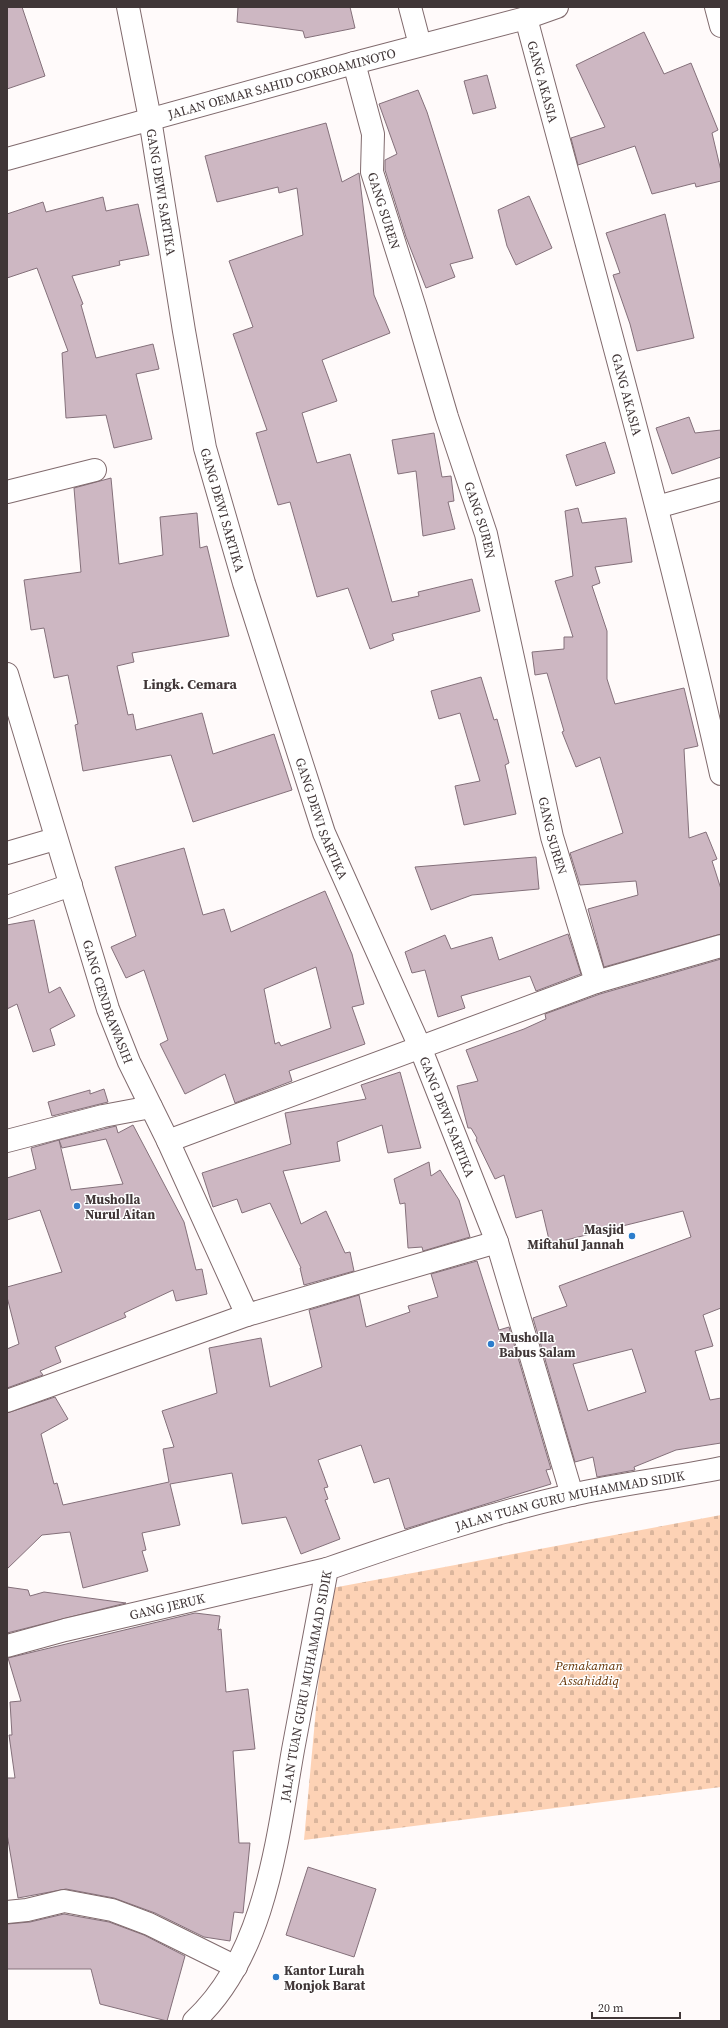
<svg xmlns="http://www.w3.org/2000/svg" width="728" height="2028" font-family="'Source Serif 4',serif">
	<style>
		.cemetery { fill: url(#cemetery-stones) }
		.building { fill: #cdb7c2; stroke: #84707a; fill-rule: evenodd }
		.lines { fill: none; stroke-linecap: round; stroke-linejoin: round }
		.street-casing { stroke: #806a6d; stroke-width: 24 }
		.secondary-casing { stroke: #806a6d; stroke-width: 24 }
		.street { stroke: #fff; stroke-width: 22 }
		.secondary { stroke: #fff; stroke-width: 22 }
		.poi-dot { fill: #2d7dcc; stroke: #fff; stroke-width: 1.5 }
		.labels { text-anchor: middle; stroke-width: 3; stroke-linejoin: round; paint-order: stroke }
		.street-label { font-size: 13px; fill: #403637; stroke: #fff }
		.poi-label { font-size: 13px; font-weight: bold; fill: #403637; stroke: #fff; text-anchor: start }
		.park-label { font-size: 13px; font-style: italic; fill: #653304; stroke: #fff }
		.neighbourhood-label { font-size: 14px; font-weight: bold; fill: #403637; stroke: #fff }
	</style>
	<defs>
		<pattern id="cemetery-stones" width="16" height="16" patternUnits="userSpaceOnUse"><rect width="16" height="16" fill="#fdd2b5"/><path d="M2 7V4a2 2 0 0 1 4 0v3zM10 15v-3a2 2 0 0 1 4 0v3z" fill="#dab59c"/></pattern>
	</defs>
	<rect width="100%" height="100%" fill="#fffafa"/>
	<!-- cemetery -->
	<path class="cemetery" d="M721,1515v272l-417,53 23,-251z"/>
	<!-- building -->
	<g class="building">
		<path d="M7,7h15l23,69 -38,13z"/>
		<path d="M238,7h112l5,21 -50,10 -2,-7 -66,-9z"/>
		<path d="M644,32l20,42 27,-11 27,67 -6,3 9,38v10l-25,6 -1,-4 -43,11 -17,-48 -57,19 -7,-27 34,-11 -29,-62z"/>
		<path d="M487,75l9,33 -23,6 -9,-33z"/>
		<path d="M418,90l9,22 46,146 -23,6 5,13 -29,11 -20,-51 -21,-67v-10l12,-6 -18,-50z"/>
		<path d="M326,123l16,59 17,-9 15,122 16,38 -68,27 15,41 -35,12 15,50 33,-9 42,148 27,-6 -1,-4 54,-13 8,32 -88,23 2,6 -24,9 -22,-61 -31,9 -27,-95 -12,3 -22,-72 11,-3 -34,-96 20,-7 -24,-66 74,-26 -6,-47 -18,5 -1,-6 -61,15 -12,-46z"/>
		<path d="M529,196l23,52 -36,17 -9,-19 -9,-36z"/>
		<path d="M103,197l3,14 32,-7 11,51 -30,6 1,4 -48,11 11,28 -2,1 15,53 57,-14 6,25 -23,5 16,65 -38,9 -8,-33 -40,3 -4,-65 6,-2 -31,-83 -30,10v-64l36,-12 3,10z"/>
		<path d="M665,214l29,124 -57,13 -7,-27 -17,-49 7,-2 -14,-40z"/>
		<path d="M689,417l6,16 26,-3v27l-49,17 -16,-46z"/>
		<path d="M434,433l8,44 9,-1 3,25 -6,1 7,27 -32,7 -7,-65 -18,3 -6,-34z"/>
		<path d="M605,442l10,31 -39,13 -10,-31z"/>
		<path d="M111,478l8,86 44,-9 -3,-38 37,-4 3,35 7,-2 22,90 -97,17 2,9 -17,4 11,49 5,-1 3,16 66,-17 11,41 61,-20 18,56 -99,32 -22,-67 -88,16 -8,-46 3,-1 -10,-49 -14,3 -10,-50 -13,2 -7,-50 57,-8 -7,-84z"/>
		<path d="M578,508l4,15 44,-5 6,44 -37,5 5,16 -8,3 15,45v48l8,25 69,-16 14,58 -14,3 5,89 17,-6 11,27 -5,2 9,28v45l-117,33 -16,-58 50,-14 -2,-14 -56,4 -10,-32 53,-20 -23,-76 -24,10 -14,-35 2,-1 -17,-58 -12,2 -3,-23 32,-3v-12h9l-18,-56 18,-5 -8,-65z"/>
		<path d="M481,677l13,43 3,-1 12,44 -4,2 11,49 -52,11 -9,-39 25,-5 -20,-68 -21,6 -8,-28z"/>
		<path d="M184,848l19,67 21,-6 7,23 94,-41 27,63 12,50 -12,3 13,37 -76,27 3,10 -57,22 -10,-29 -40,20 -25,-50 8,-4 -24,-70 -18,8 -15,-31 25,-11 -21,-69zM316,967l15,61 -50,18 -2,-4 -4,2 -11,-55z"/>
		<path d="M536,857l3,32 -67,6 -41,15 -16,-43z"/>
		<path d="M34,920l15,73 11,-6 15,29 -25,13 5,16 -22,7 -16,-48 -10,5v-84z"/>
		<path d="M568,934l13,40 -45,17 -6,-15 -69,20 4,12 -27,9 -13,-47 -13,3 -7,-21 40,-17 6,14 41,-12 7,23z"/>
		<path d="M721,959v349l-18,7 10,31 -18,5 15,49 11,-2v45l-45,7 -42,17 1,3 -38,7 -4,-20 -18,5 -42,-144 34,-12 -8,-20 132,-49 -8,-26 -133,33 -8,-34 -26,8 -12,-43 -9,4 -19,-39 1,-2 -6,-10h-3l-11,-42 21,-5 -12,-31 58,-21 22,-10 -1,-5 55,-20zM632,1349l14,43 -58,19 -15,-47z"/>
		<path d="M400,1072l21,76 -33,5 -6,-28 -45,17 3,19 -57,10 18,53 25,-13 19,42 5,-1 4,19 -50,14 -4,-17h1l-31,-65 -28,10 -5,-14 -24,8 -11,-34 89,-29 -6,-31 81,-14 -5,-14z"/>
		<path d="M104,1089l4,13 -56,14 -4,-14 42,-12v4z"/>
		<path d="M133,1125l51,97 12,48 6,-1 5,25 -31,7 -3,-11 -49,23 2,4 -71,30 6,15 -21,9 3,4 -36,13v-39l12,-5 -12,-47v-10l55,-15 -22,-62 -33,10v-42l29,-9 -5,-21 28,-8 12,50 52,-6 -17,-45 -44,9 -3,-8 57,-14 2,7z"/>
		<path d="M429,1162l2,14 9,-6 19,30 11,37 -47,14 -1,-4 -14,1 -3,-45 -5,1 -6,-25z"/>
		<path d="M477,1261l22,69 10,-3 42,142 -5,1 5,14 -146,45 -16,-51 -15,5 -13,-38 -43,15 10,27 -4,1 4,11 -3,1 15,39 -39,15 -15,-37 -44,7 -10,-51 -62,11 10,41 -38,8 4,17 -4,1 6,20 -65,17 -13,-56 -28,3 -35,34v-156l48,-16 13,22 -27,15 13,50 3,-1 6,22 106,-23 -6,-33 11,-2 -12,-36 55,-18 -8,-45 52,-10 9,49 52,-20 -13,-57 50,-15 7,32 44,-15 -2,-6 30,-9 -7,-23z"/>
		<path d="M7,1587l21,3 2,6 14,-4 82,11 -119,30z"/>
		<path d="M195,1613l25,3 -2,14 3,-1 5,63 22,-3 7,60 -22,2 6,92h11l-7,70 -9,-1 -4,29 -26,-4 -49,-24 -41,-15 -48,-9 -48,9 -11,-64v-56h8l-6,-43h3l-2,-33 11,-1 -13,-43z"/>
		<path d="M308,1867l68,22 -22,68 -68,-22z"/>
		<path d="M64,1914l45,8 35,13 41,21 -18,65 -67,-17 -9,-35h-84v-45l23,-2z"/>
	</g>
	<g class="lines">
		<defs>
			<g id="street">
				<path d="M410,7l10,38"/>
				<path d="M716,7l5,19"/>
				<path id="s1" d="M526,18c67,251 138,502 195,756"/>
				<path id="s2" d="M354,63l19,71 -1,38 43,136 32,109 39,117 66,303 44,145"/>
				<path id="s3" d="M150,119l34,212 21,117 39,135 80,250 96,214 77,195 75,253"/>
				<path d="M7,492l88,-22"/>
				<path d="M657,507l64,-18"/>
				<path id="s4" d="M7,674l101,335 21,53 39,79 79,174"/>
				<path d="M7,853l48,-14"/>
				<path d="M7,907l64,-22"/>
				<path d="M7,1141l96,-25 48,-9"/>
				<path d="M168,1141l428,-159 125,-36"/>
				<path d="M7,1401l240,-86 250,-73"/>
				<path id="s5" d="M7,1646l58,-16 262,-61"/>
				<path d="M7,1912l20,-2 37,-9 48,9 37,14 87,43"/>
				<path id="s6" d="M194,2021c71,-65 83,-180 99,-271 11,-60 23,-121 34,-181 80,-28 161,-55 244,-74 49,-11 101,-17 150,-27"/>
			</g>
			<g id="secondary">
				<path d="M128,7l22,112"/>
				<path id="s7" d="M7,159l347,-96 172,-45 31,-11"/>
			</g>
		</defs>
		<!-- street casing -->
		<use href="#street" class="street-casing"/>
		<!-- secondary casing -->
		<use href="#secondary" class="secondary-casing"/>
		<!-- street -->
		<use href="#street" class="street"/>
		<!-- secondary -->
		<use href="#secondary" class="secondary"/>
	</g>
	<!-- markers -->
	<g class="poi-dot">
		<circle cx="77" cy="1206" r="4"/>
		<circle cx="632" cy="1236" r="4"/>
		<circle cx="491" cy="1344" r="4"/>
		<circle cx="276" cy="1977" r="4"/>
	</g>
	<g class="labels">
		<!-- street labels -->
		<g class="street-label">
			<text dy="5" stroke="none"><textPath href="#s1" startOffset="66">GANG AKASIA</textPath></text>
			<text dy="5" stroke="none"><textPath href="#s7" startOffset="285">JALAN OEMAR SAHID COKROAMINOTO</textPath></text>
			<text dy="5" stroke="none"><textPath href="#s3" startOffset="74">GANG DEWI SARTIKA</textPath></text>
			<text dy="5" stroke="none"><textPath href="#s2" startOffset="152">GANG SUREN</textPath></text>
			<text dy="5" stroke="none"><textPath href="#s1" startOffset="390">GANG AKASIA</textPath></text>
			<text dy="5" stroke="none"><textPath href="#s3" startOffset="398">GANG DEWI SARTIKA</textPath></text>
			<text dy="5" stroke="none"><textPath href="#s2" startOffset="476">GANG SUREN</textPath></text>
			<text dy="5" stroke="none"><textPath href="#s3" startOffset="722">GANG DEWI SARTIKA</textPath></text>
			<text dy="5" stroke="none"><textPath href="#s2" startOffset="800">GANG SUREN</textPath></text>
			<text dy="5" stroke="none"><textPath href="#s4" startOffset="343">GANG CENDRAWASIH</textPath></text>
			<text dy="5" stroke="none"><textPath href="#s3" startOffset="1046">GANG DEWI SARTIKA</textPath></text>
			<text dy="5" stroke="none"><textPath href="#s6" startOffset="731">JALAN TUAN GURU MUHAMMAD SIDIK</textPath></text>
			<text dy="5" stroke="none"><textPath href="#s5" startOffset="165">GANG JERUK</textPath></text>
			<text dy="5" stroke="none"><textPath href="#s6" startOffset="359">JALAN TUAN GURU MUHAMMAD SIDIK</textPath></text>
		</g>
		<!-- poi labels -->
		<g class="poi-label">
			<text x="85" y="1204">Musholla<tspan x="85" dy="15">Nurul Aitan</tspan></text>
			<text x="624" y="1234" text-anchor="end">Masjid<tspan x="624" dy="15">Miftahul Jannah</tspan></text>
			<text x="499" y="1342">Musholla<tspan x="499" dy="15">Babus Salam</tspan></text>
			<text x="284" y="1975">Kantor Lurah<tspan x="284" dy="15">Monjok Barat</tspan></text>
		</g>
		<!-- park labels -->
		<g class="park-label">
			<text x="589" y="1670">Pemakaman<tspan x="589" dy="15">Assahiddiq</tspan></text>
		</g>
		<!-- neighbourhood labels -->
		<g class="neighbourhood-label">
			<text x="190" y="689">Lingk. Cemara</text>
		</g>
	</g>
	<!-- border -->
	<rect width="728" height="2028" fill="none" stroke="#403637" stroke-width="16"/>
	<!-- scale -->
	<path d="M592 2012v6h88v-6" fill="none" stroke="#403637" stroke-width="2"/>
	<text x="598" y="2012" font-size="12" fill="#403637" stroke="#ffffff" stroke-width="3" paint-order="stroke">20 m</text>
</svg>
